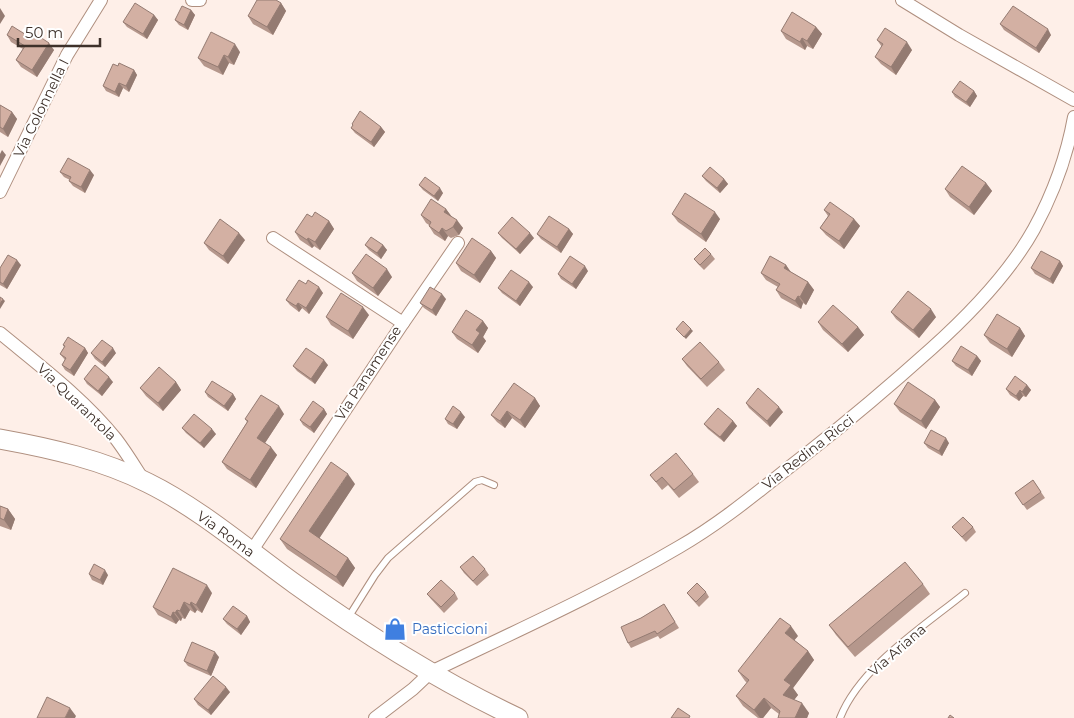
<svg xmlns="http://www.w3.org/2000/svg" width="1074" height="718" font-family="Montserrat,sans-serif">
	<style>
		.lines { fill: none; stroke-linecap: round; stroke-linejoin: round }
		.service-casing { stroke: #af8f7f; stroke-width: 8 }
		.minor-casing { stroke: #af8f7f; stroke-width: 14 }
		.secondary-casing { stroke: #af8f7f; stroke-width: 21 }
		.service { stroke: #fff; stroke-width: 6 }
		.minor { stroke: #fff; stroke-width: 12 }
		.secondary { stroke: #fff; stroke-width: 19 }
		.wall { fill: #b5978c }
		.shaded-wall { fill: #947b72 }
		.building { fill: #d3b0a3; stroke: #947b72 }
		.labels { text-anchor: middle; stroke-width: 4; stroke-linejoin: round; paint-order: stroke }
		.street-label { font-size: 14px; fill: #3e312a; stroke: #fff }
		.shop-label { font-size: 14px; fill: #366cbe; stroke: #fff; text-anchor: start }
	</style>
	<rect width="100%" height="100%" fill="#feefe8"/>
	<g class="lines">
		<defs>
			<g id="service">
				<path d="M348,618l27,-43 13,-17 87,-76 7,-2 12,5"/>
				<path d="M840,718c20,-51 83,-91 125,-125"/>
			</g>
			<g id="minor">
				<path d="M192,0h8"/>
				<path d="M902,0l57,35 115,65"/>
				<path d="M0,192l67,-137 34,-55"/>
				<path d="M403,323l55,-80"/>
				<path d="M0,333c40,33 83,65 116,106 10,13 19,28 28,42"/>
				<path d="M251,552l152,-229 -130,-85"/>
				<path d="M375,718l38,-29 18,-17c83,-40 168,-78 248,-125 47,-27 88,-63 131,-96 42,-33 82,-67 121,-102 39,-35 78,-75 103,-120 19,-35 33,-73 40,-112"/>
			</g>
			<path id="secondary" d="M0,439c50,9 103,21 148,44 51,25 101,68 147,101 71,51 144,97 223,134"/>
		</defs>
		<!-- service casing -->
		<use href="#service" class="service-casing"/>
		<!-- minor casing -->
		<use href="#minor" class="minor-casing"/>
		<!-- secondary casing -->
		<use href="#secondary" class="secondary-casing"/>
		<!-- service -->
		<use href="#service" class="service"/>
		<!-- minor -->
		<use href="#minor" class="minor"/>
		<!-- secondary -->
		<use href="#secondary" class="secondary"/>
	</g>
	<!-- wall -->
	<g class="wall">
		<path d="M281,3l5,8 -13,24 -20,-11 -5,-8z"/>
		<path d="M191,10l4,5 -7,15 -9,-5 -4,-5z"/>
		<path d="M154,15l4,5 -11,19 -20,-12 -4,-5z"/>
		<path d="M1000,24l51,11 -12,18 -35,-23z"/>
		<path d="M816,27l6,7 -9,15 -6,-3 -2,4 -19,-11 -5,-8z"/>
		<path d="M7,35l24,3 23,12 -17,27 -16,-10 -5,-7 7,-11 -12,-7z"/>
		<path d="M877,40l35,10 -16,25 -15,-11 -6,-7 7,-10z"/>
		<path d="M240,52l-6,13 -5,-2 -6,12 -19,-9 -6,-8z"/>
		<path d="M118,66l16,4 3,5 -8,17 -6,-4 -4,9 -13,-6 -3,-5z"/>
		<path d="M974,91l3,5 -7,11 -15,-10 -3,-5z"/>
		<path d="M0,105l12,7 5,7 -9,18 -8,-5z"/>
		<path d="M352,124l29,3 4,5 -11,15 -19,-14 -4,-5 2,-2z"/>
		<path d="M60,172l34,3 -9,18 -12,-7 -4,-5 1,-1 -6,-3z"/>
		<path d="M702,176l22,3 4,5 -8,9 -14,-12z"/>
		<path d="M986,183l6,8 -18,24 -24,-18 -5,-8z"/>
		<path d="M419,185l24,8 -5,8 -15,-11z"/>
		<path d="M446,209l5,7 12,12 -4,7 -8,3 -3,-2 -3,5 -11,-7 -5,-8v-1l-3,-2 -5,-8z"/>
		<path d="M824,210l30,9 6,7 -16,23 -18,-14 -6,-7 8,-12z"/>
		<path d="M672,214l48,5 -14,23 -28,-20z"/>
		<path d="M312,217l17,4 5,8 -14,21 -6,-4 -2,2 -12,-8 -5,-8z"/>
		<path d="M569,229l4,5 -12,19 -20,-14 -4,-5z"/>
		<path d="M498,233l36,5 -14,16 -18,-16z"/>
		<path d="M245,240l-17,24 -19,-14 -5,-7z"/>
		<path d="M365,245h18l4,5 -6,9 -12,-9z"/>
		<path d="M491,251l5,7 -16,25 -19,-12 -5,-8z"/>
		<path d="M711,254l4,5 -11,11 -6,-6 -4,-5z"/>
		<path d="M1060,261l3,5 -10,18 -18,-10 -4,-6z"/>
		<path d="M21,265l-14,24 -7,-4v-17z"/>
		<path d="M786,265l5,7 17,10 6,8 -8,15 -3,-2 -2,6 -20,-11 -5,-8 2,-3 -12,-7 -5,-7z"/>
		<path d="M588,271l-12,18 -15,-10 -3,-5z"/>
		<path d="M352,273l40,4 -14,19 -21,-15z"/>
		<path d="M306,284l17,9 -14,21 -7,-6 -3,4 -9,-7 -4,-5z"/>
		<path d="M533,287l-13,19 -18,-13 -4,-5z"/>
		<path d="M446,299l-10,17 -12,-8 -4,-5z"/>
		<path d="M891,312l45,5 -17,21 -23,-19z"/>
		<path d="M369,315l-16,24 -22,-14 -5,-8z"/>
		<path d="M483,321l5,7 -5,9 3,4 -8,12 -21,-14 -5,-7z"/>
		<path d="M818,322l40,5 6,8 -16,17 -25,-22z"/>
		<path d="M1020,328l5,8 -13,21 -22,-14 -6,-8z"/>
		<path d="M63,345l22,3 3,5 -14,23 -9,-6 -3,-5 3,-5 -5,-6 4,-7z"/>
		<path d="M91,353h25l-11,14 -10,-8z"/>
		<path d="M977,356l4,5 -9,15 -16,-10 -4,-5z"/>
		<path d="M682,359l37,3 6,8 -18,17 -20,-21z"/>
		<path d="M328,365l-13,19 -18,-13 -4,-5z"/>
		<path d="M84,379l29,3 -11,14 -15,-12z"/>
		<path d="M176,382l5,8 -18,21 -17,-15 -6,-8z"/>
		<path d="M1027,385l4,5 -5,7 -3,-1 -4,5 -9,-6 -4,-6z"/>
		<path d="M205,392l28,2 3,5 -8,12 -20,-14z"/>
		<path d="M535,398l5,8 -15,22 -13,-10 -7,10 -8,-6 -6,-7z"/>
		<path d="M935,400l5,7 -14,22 -26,-17 -6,-8z"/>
		<path d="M746,403l37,9 -13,15 -21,-19z"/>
		<path d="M324,409l3,5 -13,19 -11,-8 -3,-5z"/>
		<path d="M284,414l-19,29 12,12 -21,33 -29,-19 -5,-7 25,-40 -2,-3z"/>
		<path d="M465,417l-8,12 -9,-5 -3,-5z"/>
		<path d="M733,421l4,5 -13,16 -16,-13 -4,-5z"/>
		<path d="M182,428l34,6 -12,14 -18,-15z"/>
		<path d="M924,443h25l-7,13 -14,-8z"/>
		<path d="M693,474l6,8 -20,16 -11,-13 -6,5 -12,-15z"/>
		<path d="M1033,480l12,18 -18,12 -12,-17z"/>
		<path d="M355,484l-36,54 29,20 7,10 -12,19 -56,-38 -7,-10z"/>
		<path d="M0,506l8,3 7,10 -4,11 -11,-4z"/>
		<path d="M952,527h21l3,5 -10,10z"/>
		<path d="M460,567l25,2 4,6 -12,11 -13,-13z"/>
		<path d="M89,574l19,1 -5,10 -11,-5z"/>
		<path d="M923,584l7,10 -75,63 -19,-22 -7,-10z"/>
		<path d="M706,592l3,5 -10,10 -8,-9 -4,-5z"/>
		<path d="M212,593l-10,20 -5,-3 -2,3 -5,-3 -5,9 -3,-1 -1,3 -2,-1 -3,4 -18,-9 -5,-8z"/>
		<path d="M455,593l3,6 -14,14 -13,-14 -4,-5z"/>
		<path d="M664,604l15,24 -19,11 -2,-3 -27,12 -3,-5 13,-25z"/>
		<path d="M247,616l3,6 -9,13 -14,-11 -4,-5z"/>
		<path d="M798,636l-4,4 14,11 6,9 -21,28 5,7 -4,5 15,13 -2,5h-29l1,-4 -8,-6 -8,10h-5l-15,-12 -7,-10 11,-13 -2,-2 -7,-10z"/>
		<path d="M219,657l-8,19 -23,-10 -4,-5z"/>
		<path d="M230,692l-19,23 -13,-10 -4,-6z"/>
	</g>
	<!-- shaded-wall -->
	<g class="shaded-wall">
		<path d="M281,3l5,8 -13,24 -6,-8z"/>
		<path d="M0,8l5,8 -5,8z"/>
		<path d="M191,10l4,5 -7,15 -4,-5z"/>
		<path d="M154,15l4,5 -11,19 -4,-5z"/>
		<path d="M816,27l6,7 -9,15 -6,-8z"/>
		<path d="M1048,29l3,6 -12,18 -3,-5z"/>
		<path d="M802,38l5,8 -2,4 -5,-8z"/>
		<path d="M907,42l5,8 -16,25 -5,-8z"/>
		<path d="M49,43l5,7 -17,27 -5,-7z"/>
		<path d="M235,44l5,8 -6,13 -6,-8z"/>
		<path d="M224,55l5,8 -6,12 -5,-8z"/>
		<path d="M134,70l3,5 -8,17 -3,-6z"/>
		<path d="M119,83l4,5 -4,9 -4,-5z"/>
		<path d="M974,91l3,5 -7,11 -4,-5z"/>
		<path d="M12,112l5,7 -9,18 -5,-8z"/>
		<path d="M381,127l4,5 -11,15 -3,-5z"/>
		<path d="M2,150l4,5 -6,11v-12z"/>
		<path d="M90,170l4,5 -9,18 -4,-6z"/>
		<path d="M724,179l4,5 -8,9 -3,-5z"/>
		<path d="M986,183l6,8 -18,24 -5,-8z"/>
		<path d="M440,188l3,5 -5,8 -4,-5z"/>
		<path d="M446,209l6,8 -8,-5z"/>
		<path d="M715,212l5,7 -14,23 -5,-8z"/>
		<path d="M854,219l6,7 -16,23 -5,-8z"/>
		<path d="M457,220l6,8 -4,7 -6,-8z"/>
		<path d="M329,221l5,8 -14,21 -5,-8z"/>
		<path d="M442,228l6,8 -3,5 -6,-8z"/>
		<path d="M569,229l4,5 -12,19 -4,-6z"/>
		<path d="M239,233l6,7 -17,24 -5,-8z"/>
		<path d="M530,233l4,5 -14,16 -4,-5z"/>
		<path d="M308,238l6,8 -2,2 -5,-8z"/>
		<path d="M383,245l4,5 -6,9 -4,-6z"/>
		<path d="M491,251l5,7 -16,25 -6,-8z"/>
		<path d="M17,260l4,5 -14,24 -4,-5z"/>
		<path d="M1060,261l3,5 -10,18 -3,-5z"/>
		<path d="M786,265l5,8 -7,-5z"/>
		<path d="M585,266l3,5 -12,18 -4,-5z"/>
		<path d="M387,269l5,8 -14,19 -5,-8z"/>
		<path d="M529,282l4,5 -13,19 -4,-5z"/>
		<path d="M808,282l6,8 -8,15 -6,-8z"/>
		<path d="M319,287l4,6 -14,21 -3,-6z"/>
		<path d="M442,294l4,5 -10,17 -4,-6z"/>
		<path d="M798,296l5,7 -2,6 -6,-8z"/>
		<path d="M3,299l2,2 -5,8v-5z"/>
		<path d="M298,303l4,5 -3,4 -3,-6z"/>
		<path d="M363,307l6,8 -16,24 -5,-8z"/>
		<path d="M931,309l5,8 -17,21 -6,-8z"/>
		<path d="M483,321l5,7 -5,9 3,4 -8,12 -6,-8 4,-15z"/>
		<path d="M858,327l6,8 -16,17 -6,-8z"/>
		<path d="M1020,328l5,8 -13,21 -5,-8z"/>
		<path d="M691,329l2,2 -7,8 -2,-2z"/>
		<path d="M85,348l3,5 -14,23 -4,-6z"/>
		<path d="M113,348l3,5 -11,14 -3,-5z"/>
		<path d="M977,356l4,5 -9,15 -4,-6z"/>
		<path d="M324,360l4,5 -13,19 -4,-5z"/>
		<path d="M109,377l4,5 -11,14 -4,-5z"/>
		<path d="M176,382l5,8 -18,21 -5,-8z"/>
		<path d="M1027,385l4,5 -5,7 -4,-5z"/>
		<path d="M1020,390l3,6 -4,5 -3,-5z"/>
		<path d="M233,394l3,5 -8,12 -4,-5z"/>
		<path d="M535,398l5,8 -15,22 -5,-8z"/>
		<path d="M935,400l5,7 -14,22 -5,-8z"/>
		<path d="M279,406l5,8 -21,32 -6,-8z"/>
		<path d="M779,407l4,5 -13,15 -3,-6z"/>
		<path d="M324,409l3,5 -13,19 -4,-6z"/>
		<path d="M507,411l5,7 -7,10 -5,-7z"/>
		<path d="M461,412l4,5 -8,12 -4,-5z"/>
		<path d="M733,421l4,5 -13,16 -4,-5z"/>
		<path d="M212,429l4,5 -12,14 -4,-5z"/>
		<path d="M946,438l3,5 -7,13 -3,-5z"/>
		<path d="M271,447l6,8 -21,33 -6,-8z"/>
		<path d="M348,474l7,10 -38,58 -8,-11z"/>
		<path d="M8,509l7,10 -4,11 -7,-10z"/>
		<path d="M348,558l7,10 -12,19 -7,-10z"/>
		<path d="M105,570l3,5 -5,10 -3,-5z"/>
		<path d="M207,585l5,8 -10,20 -6,-8z"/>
		<path d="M184,602l6,8 -5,9 -5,-8z"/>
		<path d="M191,602l6,8 -2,3 -5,-8z"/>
		<path d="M177,610l5,8 -1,3 -6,-8z"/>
		<path d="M173,612l6,8 -3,4 -5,-7z"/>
		<path d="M247,616l3,6 -9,13 -4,-6z"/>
		<path d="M791,626l7,10 -6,7 -7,-10z"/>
		<path d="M808,651l6,9 -21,28 5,7 -8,10 -7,-10 1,-15z"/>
		<path d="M215,652l4,5 -8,19 -4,-5z"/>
		<path d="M226,687l4,5 -19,23 -3,-5z"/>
		<path d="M764,698l7,10 -8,10h-3l-6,-8z"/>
		<path d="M802,703l7,10 -2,5h-12z"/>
		<path d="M70,708l6,8 -1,2h-10z"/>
	</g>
	<!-- building -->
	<g class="building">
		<path d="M257,0h19l5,3 -14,24 -19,-11z"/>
		<path d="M135,3l19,12 -11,19 -20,-12z"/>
		<path d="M182,6l9,4 -7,15 -9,-5z"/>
		<path d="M1013,6l35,23 -12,19 -36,-24z"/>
		<path d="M792,12l24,15 -9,14 -5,-3 -2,4 -19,-11z"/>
		<path d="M12,26l19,12 3,-5 15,10 -17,27 -16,-10 9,-14 -18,-11z"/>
		<path d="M885,28l22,14 -16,25 -16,-10 8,-13 -6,-4z"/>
		<path d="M211,32l24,12 -7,13 -4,-2 -6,12 -20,-9z"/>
		<path d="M119,63l15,7 -8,16 -7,-3 -4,9 -12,-6 10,-22 5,2z"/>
		<path d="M960,81l14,10 -8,11 -14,-10z"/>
		<path d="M0,105l12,7 -9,17 -3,-2z"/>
		<path d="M360,111l21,16 -10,15 -20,-14 2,-3 -1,-1z"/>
		<path d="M68,158l22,12 -9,17 -12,-6 2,-4 -11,-5z"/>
		<path d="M962,166l24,17 -17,24 -24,-18z"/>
		<path d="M710,167l14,12 -7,9 -15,-12z"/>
		<path d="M425,177l15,11 -6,8 -15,-11z"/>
		<path d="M685,193l30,19 -14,22 -29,-20z"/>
		<path d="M431,199l15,10 -2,3 13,8 -4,7 -7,4 -4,-3 -3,5 -10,-7 2,-4 -10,-7z"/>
		<path d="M830,202l24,17 -15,22 -19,-13 10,-14 -6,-4z"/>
		<path d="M315,212l14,9 -14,21 -7,-4 -1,2 -12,-8 12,-18 5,3z"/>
		<path d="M549,216l20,13 -12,18 -20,-13z"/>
		<path d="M512,217l18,16 -14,16 -18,-16z"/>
		<path d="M220,219l19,14 -16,23 -19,-13z"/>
		<path d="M371,237l12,8 -6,8 -12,-8z"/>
		<path d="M472,238l19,13 -17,24 -18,-12z"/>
		<path d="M705,248l6,6 -11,11 -6,-6z"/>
		<path d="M1041,251l19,10 -10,18 -19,-11z"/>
		<path d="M366,254l21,15 -14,19 -21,-15z"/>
		<path d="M8,255l9,5 -14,24 -3,-2v-14z"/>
		<path d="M570,256l15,10 -13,18 -14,-10z"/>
		<path d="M770,256l16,9 -2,3 24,14 -8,15 -2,-1 -3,5 -19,-11 4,-6 -19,-11z"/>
		<path d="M511,270l18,12 -13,19 -18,-13z"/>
		<path d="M299,280l7,4 2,-4 11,7 -13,21 -8,-5 -2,3 -10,-6z"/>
		<path d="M430,287l12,7 -10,16 -12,-7z"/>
		<path d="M908,291l23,18 -18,21 -22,-18z"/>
		<path d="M341,293l22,14 -15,24 -22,-14z"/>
		<path d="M0,297l3,2 -3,5z"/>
		<path d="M833,305l25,22 -16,17 -24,-22z"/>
		<path d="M466,310l17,11 -7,9 4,3 -8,12 -20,-13z"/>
		<path d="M997,314l23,14 -13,21 -23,-14z"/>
		<path d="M683,321l8,8 -7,8 -8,-8z"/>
		<path d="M68,337l17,11 -15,22 -8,-5 4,-7 -6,-4 5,-8 -2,-1z"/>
		<path d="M102,340l11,8 -11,14 -11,-9z"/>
		<path d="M700,342l19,20 -18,17 -19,-20z"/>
		<path d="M961,346l16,10 -9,14 -16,-9z"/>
		<path d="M306,348l18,12 -13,19 -18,-13z"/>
		<path d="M95,365l14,12 -11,14 -14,-12z"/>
		<path d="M159,367l17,15 -18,21 -18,-15z"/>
		<path d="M1015,376l12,9 -5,7 -2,-2 -4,6 -10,-7z"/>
		<path d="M212,381l21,13 -9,12 -19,-14z"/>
		<path d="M908,382l27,18 -14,21 -27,-17z"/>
		<path d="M514,383l21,15 -15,22 -13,-9 -7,10 -9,-6z"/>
		<path d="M758,388l21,19 -12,14 -21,-18z"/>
		<path d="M261,395l18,11 -22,32 14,9 -21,33 -28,-18 26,-41 -3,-2z"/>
		<path d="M313,401l11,8 -14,18 -10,-7z"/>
		<path d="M453,406l8,6 -8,12 -8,-5z"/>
		<path d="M718,408l15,13 -13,16 -16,-13z"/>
		<path d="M194,414l18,15 -12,14 -18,-15z"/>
		<path d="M931,430l15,8 -7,13 -15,-8z"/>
		<path d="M676,453l17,21 -19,16 -12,-13 -6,5 -6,-7z"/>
		<path d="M331,462l17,12 -39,57 39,27 -12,19 -56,-38z"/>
		<path d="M1033,480l8,12 -18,13 -8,-12z"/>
		<path d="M0,506l8,3 -4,11 -4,-2z"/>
		<path d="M963,517l10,10 -11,10 -10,-10z"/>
		<path d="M473,556l12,13 -12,12 -13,-14z"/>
		<path d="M905,562l18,22 -75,63 -19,-22z"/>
		<path d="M94,564l11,6 -5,10 -11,-6z"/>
		<path d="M173,568l34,17 -11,20 -5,-3 -1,3 -6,-3 -4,9 -3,-1 -2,3 -2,-1 -2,5 -18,-10z"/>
		<path d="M441,580l14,13 -14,14 -14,-13z"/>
		<path d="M697,583l9,9 -10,10 -9,-9z"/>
		<path d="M664,604l11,18 -18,12 -2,-3 -27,12 -7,-16 20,-9z"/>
		<path d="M233,606l14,10 -10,13 -14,-10z"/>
		<path d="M780,618l11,8 -6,7 23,18 -24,29 7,5 -8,10 19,8 -7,15h-17l2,-7 -16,-13 -10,12 -18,-14 13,-16 -11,-9z"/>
		<path d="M192,642l23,10 -8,19 -23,-10z"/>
		<path d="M213,676l13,11 -18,23 -14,-11z"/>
		<path d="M47,697l23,11 -5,10h-28z"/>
		<path d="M678,708l12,8 -1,2h-18z"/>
		<path d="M950,715l4,3h-6z"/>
	</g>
	<!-- icons -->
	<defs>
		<symbol id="shop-bare" viewBox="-9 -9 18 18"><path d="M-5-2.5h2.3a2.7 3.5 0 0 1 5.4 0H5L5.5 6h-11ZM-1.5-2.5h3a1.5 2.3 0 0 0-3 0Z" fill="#3f7fe0" stroke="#fff" stroke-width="2.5" paint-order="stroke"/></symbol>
	</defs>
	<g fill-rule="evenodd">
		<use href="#shop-bare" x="379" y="613" width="32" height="32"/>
	</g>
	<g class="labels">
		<!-- street labels -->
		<g class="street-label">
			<text transform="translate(41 108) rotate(-64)" y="5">Via Colonnella I</text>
			<text transform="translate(368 373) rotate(-57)" y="5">Via Panamense</text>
			<text transform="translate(77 402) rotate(44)" y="5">Via Quarantola</text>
			<text transform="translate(808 452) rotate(-38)" y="5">Via Redina Ricci</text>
			<text transform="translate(226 534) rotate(36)" y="5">Via Roma</text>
			<text transform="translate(897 650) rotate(-41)" y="5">Via Ariana</text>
		</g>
		<!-- shop labels -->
		<g class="shop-label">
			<text x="412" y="634">Pasticcioni</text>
		</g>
	</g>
	<!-- scale -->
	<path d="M18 38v8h82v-8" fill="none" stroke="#3e312a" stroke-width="2.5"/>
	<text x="25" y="38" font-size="15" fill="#3e312a" stroke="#ffffff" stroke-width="4" paint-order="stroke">50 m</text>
</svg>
